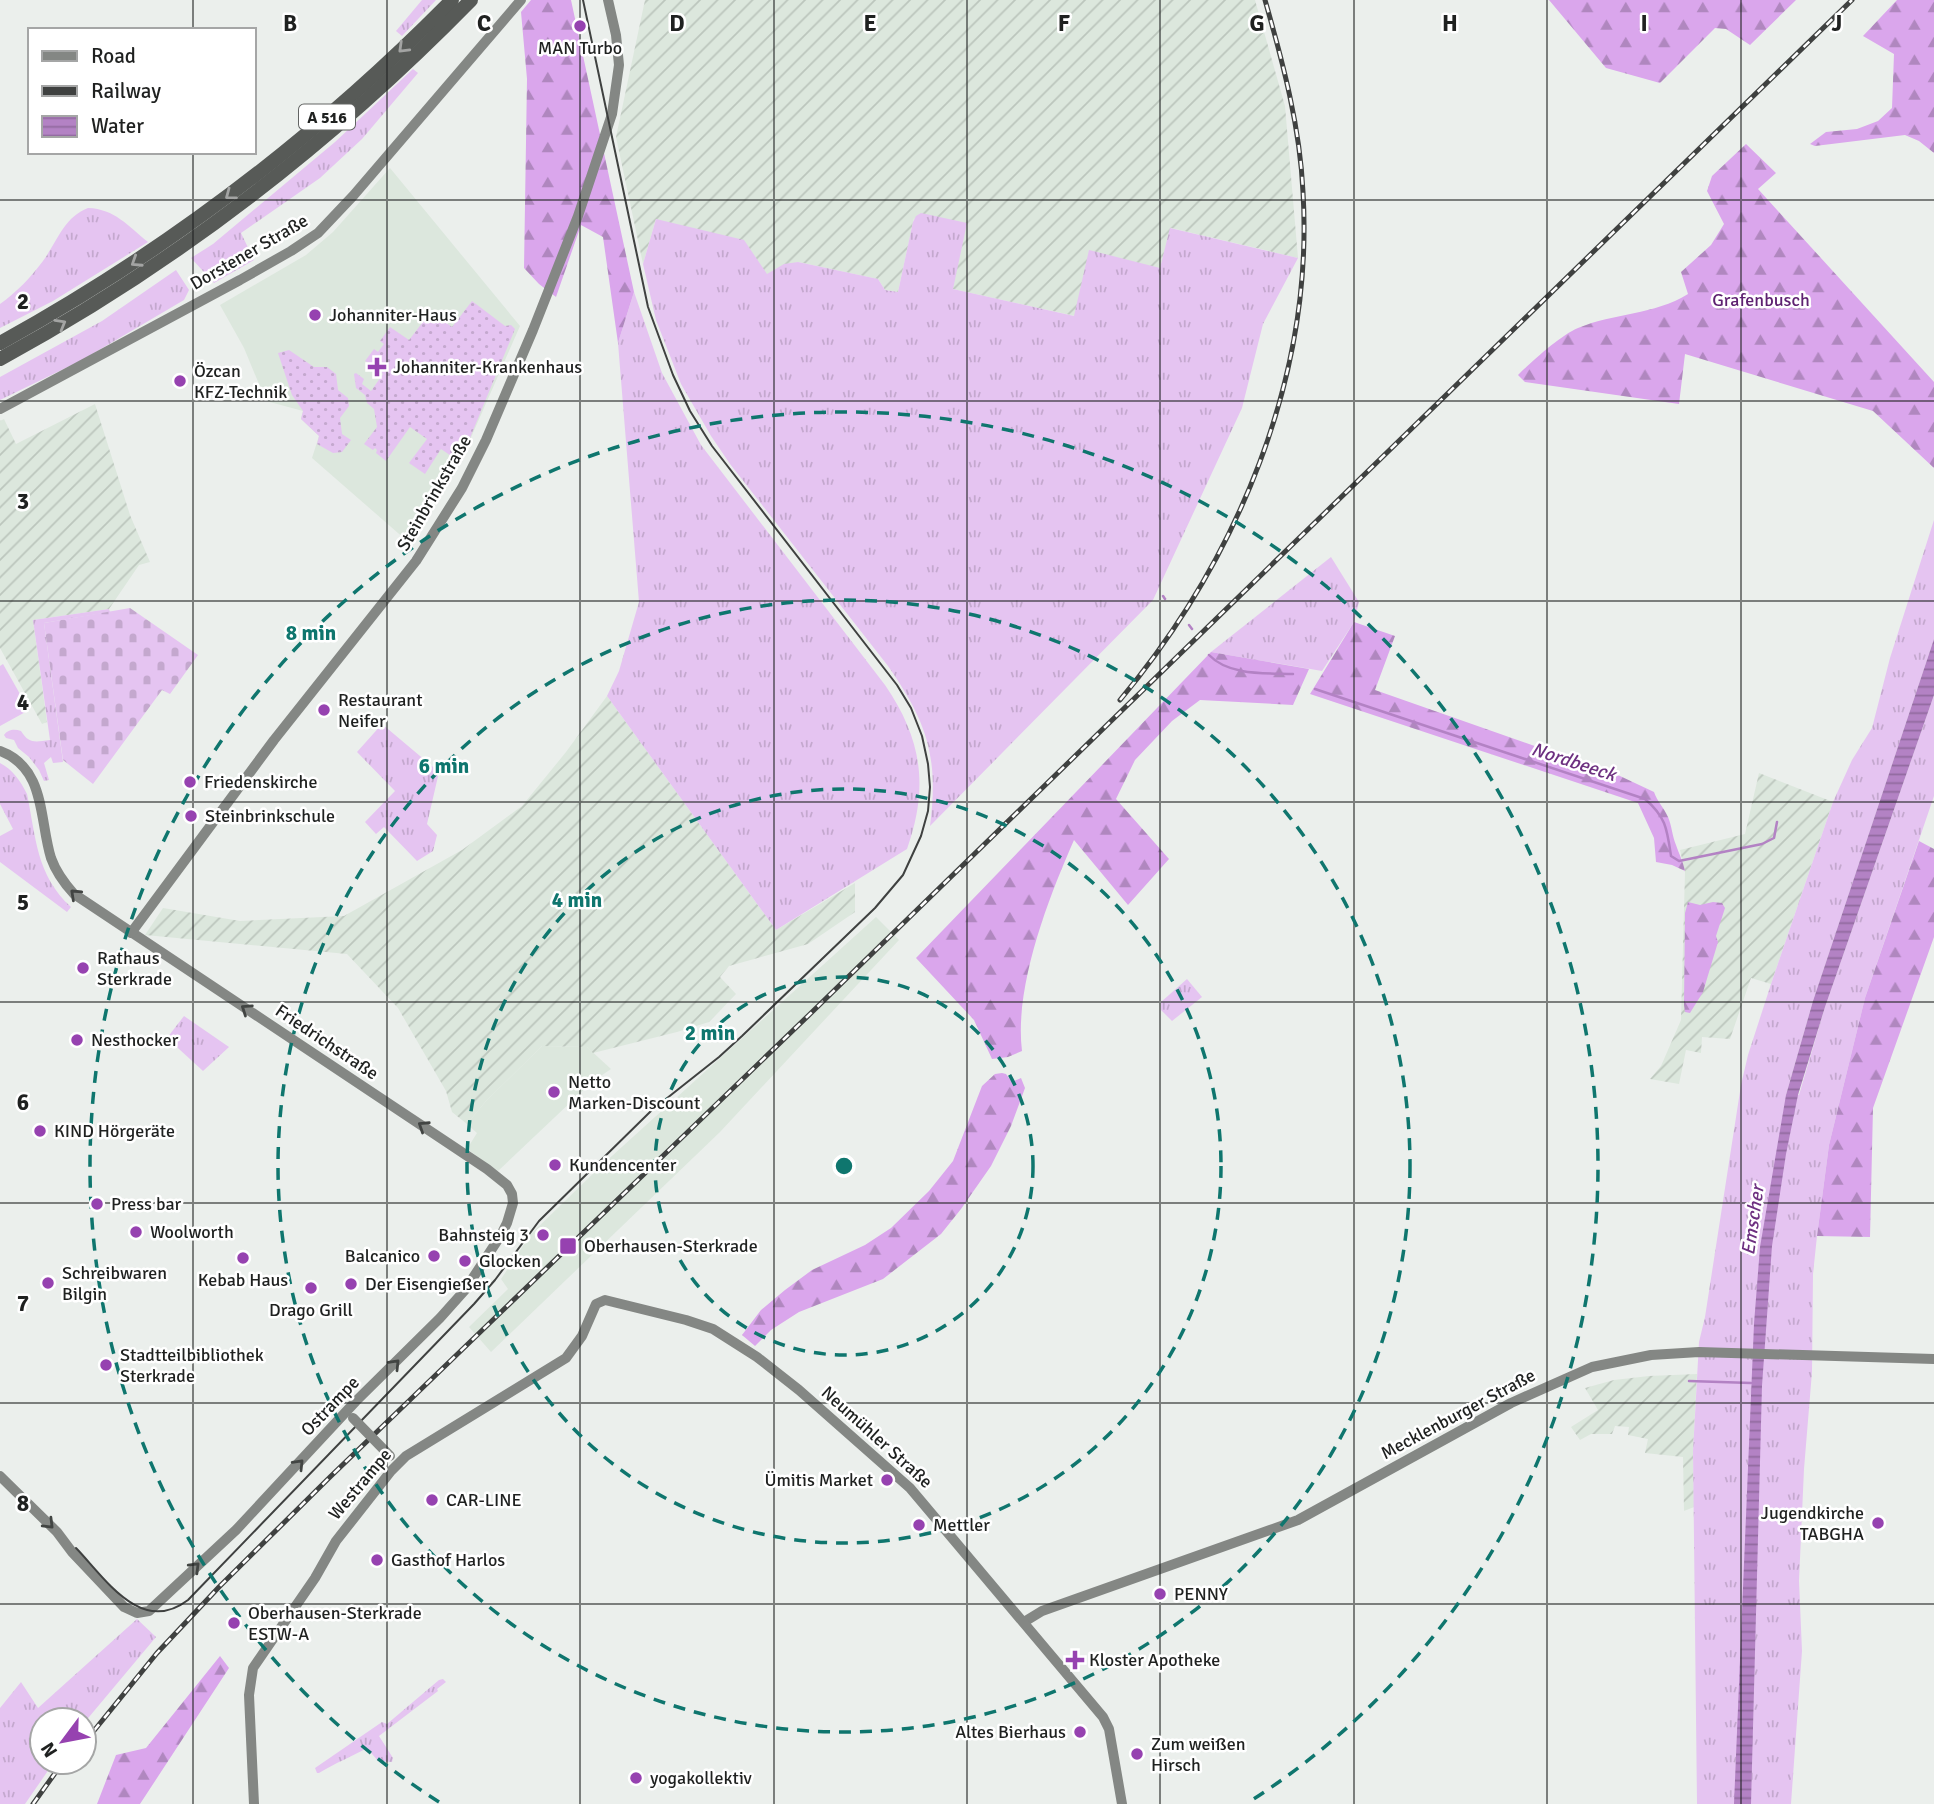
<svg xmlns="http://www.w3.org/2000/svg" width="1934" height="1804" font-family="Signika,sans-serif">
	<style>
		.built { fill: #dce7dd }
		.industrial { fill: url(#industrial-furrows) }
		.grass { fill: url(#grass-tufts) }
		.forest { fill: url(#forest-firs) }
		.cemetery { fill: url(#cemetery-stones) }
		.garden { fill: url(#garden-dots) }
		.pitch { fill: #e5c4f1 }
		.water { fill: url(#water-rules) }
		.lines { fill: none; stroke-linecap: round; stroke-linejoin: round }
		.stream { stroke: #b382c4; stroke-width: 2.5 }
		.secondary { stroke: #848784; stroke-width: 10 }
		.highway { stroke: #575a57; stroke-width: 14 }
		.tram { stroke: #3f4140; stroke-width: 2 }
		.rail-casing { stroke: #3f4140; stroke-width: 5 }
		.rail { stroke: #fff; stroke-width: 2.5; stroke-dasharray: 8; stroke-linecap: butt }
		.secondary-bridge { stroke: #848784; stroke-width: 10 }
		.oneway { stroke: #a3a4a3 }
		.oneway2 { stroke: #424543 }
		.grid { fill: none; stroke: #1f2120; stroke-width: 2; stroke-opacity: 0.55 }
		.ring { fill: none; stroke: #0f766e; stroke-width: 3.5; stroke-dasharray: 12 9 }
		.poi-dot { fill: #9642b0; stroke: #fff; stroke-width: 2.5 }
		.labels { text-anchor: middle; stroke-width: 5; stroke-linejoin: round; paint-order: stroke }
		.shield { fill: #fff; stroke: #626463; stroke-width: 2 }
		.shield-label { font-size: 16px; font-weight: bold; fill: #1f2120 }
		.poi-label { font-size: 18px; fill: #1f2120; stroke: #fff; text-anchor: start }
		.street-label { font-size: 18px; fill: #1f2120; stroke: #fff }
		.park-label { font-size: 18px; fill: #5e2171; stroke: #fff }
		.water-label { font-size: 19px; font-style: italic; fill: #6d3080; stroke: #fff }
		.grid-label { font-size: 23px; text-anchor: middle; font-weight: bold; fill: #1f2120; stroke: #fff; stroke-width: 5; stroke-linejoin: round; paint-order: stroke }
		.centre { fill: #0f766e; stroke: #fff; stroke-width: 3.5 }
		.ring-label { font-size: 21px; text-anchor: middle; font-weight: bold; fill: #0f766e; stroke: #fff; stroke-width: 5; stroke-linejoin: round; paint-order: stroke }
	</style>
	<defs>
		<pattern id="industrial-furrows" width="10" height="10" patternUnits="userSpaceOnUse" patternTransform="scale(1.75)"><rect width="10" height="10" fill="#dce7dd"/><path d="M-1 1l2-2M0 10L10 0M9 11l2-2" fill="none" stroke="#bcc6bd"/></pattern>
		<pattern id="grass-tufts" width="24" height="20" patternUnits="userSpaceOnUse" patternTransform="scale(1.75)"><rect width="24" height="20" fill="#e5c4f1"/><path d="M3 7l-1-3M5 7V3M7 7l1-3M15 17l-1-3M17 17v-4M19 17l1-3" fill="none" stroke="#c4a8ce"/></pattern>
		<pattern id="forest-firs" width="22" height="20" patternUnits="userSpaceOnUse" patternTransform="scale(1.75)"><rect width="22" height="20" fill="#daa6ec"/><path d="M5 1l3.5 6h-7zM16 11l3.5 6h-7z" fill="#b087bf"/></pattern>
		<pattern id="cemetery-stones" width="16" height="16" patternUnits="userSpaceOnUse" patternTransform="scale(1.75)"><rect width="16" height="16" fill="#e5c4f1"/><path d="M2 7V4a2 2 0 0 1 4 0v3zM10 15v-3a2 2 0 0 1 4 0v3z" fill="#c4a8ce"/></pattern>
		<pattern id="garden-dots" width="8" height="8" patternUnits="userSpaceOnUse" patternTransform="scale(1.75)"><rect width="8" height="8" fill="#e5c4f1"/><path d="M2 2h.1M6 6h.1" fill="none" stroke="#c4a8ce" stroke-width="1.8" stroke-linecap="round"/></pattern>
		<pattern id="water-rules" width="6" height="5" patternUnits="userSpaceOnUse" patternTransform="scale(1.75)"><rect width="6" height="5" fill="#b382c4"/><path d="M0 2.5h6" fill="none" stroke="#916a9f"/></pattern>
	</defs>
	<rect width="100%" height="100%" fill="#ebefec"/>
	<!-- built -->
	<g class="built">
		<path d="M390,168l130,158 -62,141 -42,72 -10,1 -94,-82 7,-22 -18,-17 2,-8 -37,-10 -22,-53 -24,-43 86,-50 27,-23z"/>
		<path d="M876,917l23,23 -179,192 -229,220 -22,-25 39,-38 -7,-10 30,-45 71,-69z"/>
		<path d="M542,1046l45,1 24,22 -19,13 -94,89 -31,-22 10,-16 -10,-9 19,-23z"/>
	</g>
	<!-- industrial -->
	<g class="industrial">
		<path d="M645,0h610l30,106 13,152 -127,-30 -11,40 -85,48 -122,-27 -39,-71 -16,74 -13,-2 -7,-11 -80,-17 -23,7 -8,6 -111,-56 -13,45 -27,-127z"/>
		<path d="M95,404l35,111 20,47 -11,3 -30,44 -76,11 14,102 -5,2 -42,-76v-227l4,-2 12,25z"/>
		<path d="M607,696l169,234 79,-47v29l-47,32 -79,22 -9,11 16,17 -27,28 -32,10 -84,21 -6,-6 -45,-1 -56,55 -19,23 -15,-12 -6,-21 -48,-83 -51,-54 -202,-19 18,-27 77,13 104,-5 118,-66 60,-44 44,-54z"/>
		<path d="M1759,773l74,29 -62,182 -20,-6 -21,61 -28,-2 -1,16 -15,-3 -7,34 -29,-5 11,-13 20,-46 4,-148 -5,-22 65,-16z"/>
		<path d="M1697,1374l-4,77 1,56 -10,4 -1,-54 -38,-4 3,-14 -20,-4 1,-8 -14,-1 -3,8h-21l-11,6 -9,-13 27,-17 -13,-22 29,-8 35,-4z"/>
	</g>
	<!-- grass -->
	<g class="grass">
		<path d="M422,0h14l-34,36 -6,-5z"/>
		<path d="M413,69l5,4 -56,66 -42,39 -79,55 13,27 -40,23 -23,-25 22,-14 122,-102z"/>
		<path d="M88,208c27,1 40,18 60,34l-95,59 -53,27v-24c17,-12 30,-26 43,-43 14,-19 21,-44 45,-53z"/>
		<path d="M921,213l46,10 -14,66 121,27 15,-66 71,18 10,-40 128,30 -35,66 -21,84 -89,192 -223,226c9,-69 -3,-104 -42,-160l-158,-202 -19,-28 -30,-52 -25,-64 -13,-56 13,-45 88,21 23,34 17,-10 14,-2 80,17 7,11 13,2 15,-70 3,-6z"/>
		<path d="M176,270l13,20 -5,10 -102,60 -82,40v-23l102,-56z"/>
		<path d="M634,292l28,81 39,72 184,240c37,54 44,102 22,164l-131,81 -169,-234 12,-25 20,-69 -21,-259z"/>
		<path d="M1934,520v119l-121,362 -27,94h13l26,-88 109,-312v101l-69,202 -36,147 -12,91 -4,38 -1,98 -8,97 -5,112 3,70 -11,153h-94l-4,-353 6,-109 6,-25 36,-232 7,-30 23,-71 62,-182 19,-42 20,-32 18,-70z"/>
		<path d="M1331,557l28,45 -5,20 -32,49 -111,-19z"/>
		<path d="M109,609l1,3 -66,11 19,139 -10,1 -2,-6 -7,6 5,17 -5,1 -5,-11 -10,-13 -11,-9 -4,-8 -8,-2 -2,-3c4,-6 11,-6 17,-4 8,13 14,11 29,9l-17,-120z"/>
		<path d="M382,724l57,48 -12,52 10,11 -4,16 -16,10 -33,-34 -8,7 -11,-12 30,-31 -38,-39z"/>
		<path d="M0,763c13,7 20,17 27,31 9,43 9,81 44,113l-4,5 -67,-50v-26l13,-7 -13,-25z"/>
		<path d="M1187,979l15,18 -30,24 -11,-11v-8z"/>
		<path d="M184,1016l45,31 -26,24 -36,-33z"/>
		<path d="M137,1619l19,18 -72,86v-3h-42v42h12l-29,42h-25v-96l21,-26 17,26z"/>
		<path d="M443,1679l3,3 -9,7 1,2 -59,45 14,22 -1,4 -14,-1 -11,-13c-16,9 -32,15 -48,25h-2l-2,-5 67,-46 5,2 52,-44z"/>
	</g>
	<!-- forest -->
	<g class="forest">
		<path d="M531,0h40l63,292 -16,51 -15,-106 -22,-12 -25,72 -17,-13 -15,-16 3,-189 -6,-67z"/>
		<path d="M1549,0h247l-46,45 -24,-16 -11,-1 -55,55 -54,-15z"/>
		<path d="M1897,0h37v153l-15,-12 -14,-6 -90,11 -5,-2 16,-12 31,-3 21,-8 14,-13 2,-54 -31,-18z"/>
		<path d="M1746,144l30,29 -18,16 176,193v86l-61,-57 -188,-57 -6,50 -154,-22 -7,-7c13,-13 43,-40 60,-47 36,-15 76,-13 110,-34l-7,-22 30,-27 13,-21 -17,-33 5,-15z"/>
		<path d="M1354,622l41,14 -20,54 245,86 34,16c3,9 10,16 14,25 4,9 4,19 8,28 3,9 7,16 9,26l-13,-6 -16,-3 -2,-24 -16,-35 -328,-109z"/>
		<path d="M1211,652l98,17 -16,36 -93,-5 -28,21 -37,39 -19,39 53,60 -41,46 -54,-65c-26,59 -60,147 -52,211l-14,6 -16,2 -18,-39 -58,-62z"/>
		<path d="M1919,841l15,8v88l-61,171 -3,129 -53,-1 12,-91 36,-147z"/>
		<path d="M1688,902l12,3 13,-3 9,1 3,5 -9,28 2,6 -15,50 -13,21 -5,-1 -1,-7 1,-92z"/>
		<path d="M1002,1073l4,1 6,8 9,-4 4,10 -14,38 -20,40 -30,43 -20,25 -58,45 -84,33 -28,18 -16,16 -13,-11 19,-25 24,-20 27,-20 53,-25 26,-17 38,-37 24,-30 29,-75 13,-12z"/>
		<path d="M220,1656l9,12 -89,136h-43l19,-49 30,-7z"/>
	</g>
	<!-- cemetery -->
	<path class="cemetery" d="M130,608l68,47 -28,39 -8,-4 -69,94 -30,-24 -19,-137z"/>
	<!-- garden -->
	<g class="garden">
		<path d="M472,301l33,25 6,-1 4,4 -55,133 -19,-13 -16,25 -16,-11 18,-24 -17,-12 -24,34 -10,-8 1,-3 -2,-2 -2,2 -9,-6 13,-17 -3,-18 -7,-6 -2,-8 -9,-7 -2,-14 2,-1 8,6 -2,5 9,7 12,-17 -7,-6 1,-1 -12,-6 9,-12 4,3 6,-8 -4,-3 10,-14 19,13 17,-22 6,4 5,-6 15,11z"/>
		<path d="M289,350l25,17h13l9,7 2,16 10,8 1,8 -9,12 2,16 9,6 -9,12 -9,1 -16,-9 2,-8 -18,-17 2,-8 -11,-16 -14,-42z"/>
	</g>
	<!-- pitch -->
	<path class="pitch" d="M3,664l26,46 -29,16v-60z"/>
	<!-- water -->
	<path class="water" d="M1934,639v56l-109,312 -27,88 -12,59 -14,92 -10,140 -11,418h-17l20,-480 6,-77 26,-152 27,-94z"/>
	<g class="lines">
		<!-- stream -->
		<g class="stream">
			<path d="M1163,596l2,3"/>
			<path d="M1189,625l3,4"/>
			<path d="M1209,655c20,21 57,18 84,19"/>
			<path d="M1315,689l330,110c21,18 22,30 26,57l8,5 83,-17 12,-6 3,-16"/>
			<path d="M1689,1381l62,2"/>
		</g>
		<!-- secondary -->
		<g class="secondary">
			<path d="M0,409l240,-129 51,-29 27,-18 35,-37 168,-196"/>
			<path d="M0,751c46,17 39,68 51,107 5,14 13,25 23,36l413,275 20,16 5,9 1,9 -6,20 -6,12 -36,55 -25,28 -84,83 -120,129 -87,81 -12,2 -13,-6 -52,-55 -15,-20 -57,-56"/>
			<path d="M131,933l143,-193 142,-179 46,-73 24,-48 47,-110 45,-114 34,-102 7,-49 -3,-30 -8,-35"/>
			<path d="M1024,1622l18,-11 256,-91 213,-117 81,-36 59,-12 48,-3 235,7"/>
			<path d="M254,1804l-5,-109 4,-27 62,-90 21,-37 55,-70 15,-15 160,-98 16,-22 14,-32 9,-4 81,20 27,9 44,28 42,33 111,98 193,229 6,12 13,75"/>
		</g>
		<!-- highway -->
		<g class="highway">
			<path d="M0,343c167,-92 318,-207 452,-343"/>
			<path d="M0,359c175,-95 332,-217 471,-359"/>
		</g>
		<!-- tram -->
		<path class="tram" d="M76,1548c29,30 65,88 112,52l286,-296 21,-24 44,-59 113,-111 67,-53 23,-21 133,-128 28,-33 18,-39 7,-25 2,-24 -2,-23 -6,-28 -11,-28 -14,-23 -185,-239 -22,-35 -17,-36 -25,-68 -65,-307"/>
		<defs>
			<g id="rail">
				<path d="M1120,700c117,-140 194,-323 183,-508 -3,-65 -20,-129 -38,-192"/>
				<path d="M84,1743l73,-90 62,-66 111,-110 480,-463 1042,-1014"/>
				<path d="M33,1804l30,-42"/>
			</g>
		</defs>
		<!-- rail casing -->
		<use href="#rail" class="rail-casing"/>
		<!-- rail -->
		<use href="#rail" class="rail"/>
		<!-- secondary-bridge -->
		<path class="secondary-bridge" d="M353,1418l37,38"/>
	</g>
	<!-- one-way arrows -->
	<defs><path id="oneway-chevron" d="M-2-3.5L2.5 0L-2 3.5" fill="none" stroke-width="1.6" stroke-linecap="round" stroke-linejoin="round" transform="scale(1.75)"/></defs>
	<g class="oneway">
		<use href="#oneway-chevron" transform="translate(403 48) rotate(136)"/>
		<use href="#oneway-chevron" transform="translate(230 195) rotate(143)"/>
		<use href="#oneway-chevron" transform="translate(136 262) rotate(147)"/>
		<use href="#oneway-chevron" transform="translate(61 324) rotate(-30)"/>
	</g>
	<g class="oneway2">
		<use href="#oneway-chevron" transform="translate(75 894) rotate(-137)"/>
		<use href="#oneway-chevron" transform="translate(246 1009) rotate(-146)"/>
		<use href="#oneway-chevron" transform="translate(423 1126) rotate(-147)"/>
		<use href="#oneway-chevron" transform="translate(395 1364) rotate(-46)"/>
		<use href="#oneway-chevron" transform="translate(299 1464) rotate(-46)"/>
		<use href="#oneway-chevron" transform="translate(49 1524) rotate(45)"/>
		<use href="#oneway-chevron" transform="translate(195 1567) rotate(-45)"/>
	</g>
	<!-- grid -->
	<path class="grid" d="M193,0v30M387,0v1804M580,0v1804M774,0v1804M967,0v1804M1160,0v1804M1354,0v1804M1547,0v1804M1741,0v1804M193,152v1652M0,200h1934M0,401h1934M0,601h1934M0,802h1934M0,1002h1934M0,1203h1934M0,1403h1934M0,1604h1934"/>
	<!-- distance rings -->
	<g class="ring">
		<circle cx="844" cy="1166" r="189"/>
		<circle cx="844" cy="1166" r="377"/>
		<circle cx="844" cy="1166" r="566"/>
		<path d="M439 1802A754 754 0 1 1 1249 1802"/>
	</g>
	<!-- markers -->
	<g class="poi-dot">
		<circle cx="580" cy="26" r="7"/>
		<circle cx="315" cy="315" r="7"/>
		<path d="M373.5 356.5h7v7h7v7h-7v7h-7v-7h-7v-7h7z"/>
		<circle cx="180" cy="381" r="7"/>
		<circle cx="324" cy="710" r="7"/>
		<circle cx="190" cy="782" r="7"/>
		<circle cx="191" cy="816" r="7"/>
		<circle cx="83" cy="968" r="7"/>
		<circle cx="77" cy="1040" r="7"/>
		<circle cx="554" cy="1092" r="7"/>
		<circle cx="40" cy="1131" r="7"/>
		<circle cx="555" cy="1165" r="7"/>
		<circle cx="97" cy="1204" r="7"/>
		<circle cx="136" cy="1232" r="7"/>
		<circle cx="543" cy="1235" r="7"/>
		<rect x="559" y="1237" width="18" height="18" rx="3.5"/>
		<circle cx="434" cy="1256" r="7"/>
		<circle cx="243" cy="1258" r="7"/>
		<circle cx="465" cy="1261" r="7"/>
		<circle cx="48" cy="1283" r="7"/>
		<circle cx="351" cy="1284" r="7"/>
		<circle cx="311" cy="1288" r="7"/>
		<circle cx="106" cy="1365" r="7"/>
		<circle cx="887" cy="1480" r="7"/>
		<circle cx="432" cy="1500" r="7"/>
		<circle cx="1878" cy="1523" r="7"/>
		<circle cx="919" cy="1525" r="7"/>
		<circle cx="377" cy="1560" r="7"/>
		<circle cx="1160" cy="1594" r="7"/>
		<circle cx="234" cy="1623" r="7"/>
		<path d="M1071.5 1649.5h7v7h7v7h-7v7h-7v-7h-7v-7h7z"/>
		<circle cx="1080" cy="1732" r="7"/>
		<circle cx="1137" cy="1754" r="7"/>
		<circle cx="636" cy="1778" r="7"/>
	</g>
	<g class="labels">
		<!-- shield labels -->
		<rect class="shield" x="299" y="104.5" width="56" height="25" rx="5"/>
		<g class="shield-label">
			<text x="327" y="123">A 516</text>
		</g>
		<!-- poi labels -->
		<g class="poi-label">
			<text x="580" y="54" text-anchor="middle">MAN Turbo</text>
			<text x="329" y="321">Johanniter-Haus</text>
			<text x="393" y="373">Johanniter-Krankenhaus</text>
			<text x="194" y="377">Özcan<tspan x="194" dy="21">KFZ-Technik</tspan></text>
			<text x="338" y="706">Restaurant<tspan x="338" dy="21">Neifer</tspan></text>
			<text x="204" y="788">Friedenskirche</text>
			<text x="205" y="822">Steinbrinkschule</text>
			<text x="97" y="964">Rathaus<tspan x="97" dy="21">Sterkrade</tspan></text>
			<text x="91" y="1046">Nesthocker</text>
			<text x="568" y="1088">Netto<tspan x="568" dy="21">Marken-Discount</tspan></text>
			<text x="54" y="1137">KIND Hörgeräte</text>
			<text x="569" y="1171">Kundencenter</text>
			<text x="111" y="1210">Press bar</text>
			<text x="150" y="1238">Woolworth</text>
			<text x="529" y="1241" text-anchor="end">Bahnsteig 3</text>
			<text x="584" y="1252">Oberhausen-Sterkrade</text>
			<text x="420" y="1262" text-anchor="end">Balcanico</text>
			<text x="479" y="1267">Glocken</text>
			<text x="62" y="1279">Schreibwaren<tspan x="62" dy="21">Bilgin</tspan></text>
			<text x="243" y="1286" text-anchor="middle">Kebab Haus</text>
			<text x="365" y="1290">Der Eisengießer</text>
			<text x="311" y="1316" text-anchor="middle">Drago Grill</text>
			<text x="120" y="1361">Stadtteilbibliothek<tspan x="120" dy="21">Sterkrade</tspan></text>
			<text x="873" y="1486" text-anchor="end">Ümitis Market</text>
			<text x="446" y="1506">CAR-LINE</text>
			<text x="1864" y="1519" text-anchor="end">Jugendkirche<tspan x="1864" dy="21">TABGHA</tspan></text>
			<text x="933" y="1531">Mettler</text>
			<text x="391" y="1566">Gasthof Harlos</text>
			<text x="1174" y="1600">PENNY</text>
			<text x="248" y="1619">Oberhausen-Sterkrade<tspan x="248" dy="21">ESTW-A</tspan></text>
			<text x="1089" y="1666">Kloster Apotheke</text>
			<text x="1066" y="1738" text-anchor="end">Altes Bierhaus</text>
			<text x="1151" y="1750">Zum weißen<tspan x="1151" dy="21">Hirsch</tspan></text>
			<text x="650" y="1784">yogakollektiv</text>
		</g>
		<!-- street labels -->
		<g class="street-label">
			<text transform="translate(249 252) rotate(-30)" y="6">Dorstener Straße</text>
			<text transform="translate(434 493) rotate(-60)" y="6">Steinbrinkstraße</text>
			<text transform="translate(327 1042) rotate(34)" y="6">Friedrichstraße</text>
			<text transform="translate(330 1406) rotate(-46)" y="6">Ostrampe</text>
			<text transform="translate(1458 1414) rotate(-28)" y="6">Mecklenburger Straße</text>
			<text transform="translate(877 1437) rotate(42)" y="6">Neumühler Straße</text>
			<text transform="translate(360 1484) rotate(-50)" y="6">Westrampe</text>
		</g>
		<!-- park labels -->
		<g class="park-label">
			<text x="1761" y="306">Grafenbusch</text>
		</g>
		<!-- water labels -->
		<g class="water-label">
			<text transform="translate(1574 761) rotate(18)" y="7">Nordbeeck</text>
			<text transform="translate(1752 1220) rotate(-82)" y="7">Emscher</text>
		</g>
	</g>
	<g class="grid-label">
		<text x="290" y="31">B</text>
		<text x="484" y="31">C</text>
		<text x="677" y="31">D</text>
		<text x="870" y="31">E</text>
		<text x="1064" y="31">F</text>
		<text x="1257" y="31">G</text>
		<text x="1450" y="31">H</text>
		<text x="1644" y="31">I</text>
		<text x="1837" y="31">J</text>
		<text x="23" y="309">2</text>
		<text x="23" y="509">3</text>
		<text x="23" y="710">4</text>
		<text x="23" y="910">5</text>
		<text x="23" y="1110">6</text>
		<text x="23" y="1311">7</text>
		<text x="23" y="1511">8</text>
	</g>
	<circle cx="844" cy="1166" r="10" class="centre"/>
	<g class="ring-label">
		<text x="311" y="640">8 min</text>
		<text x="444" y="773">6 min</text>
		<text x="577" y="907">4 min</text>
		<text x="710" y="1040">2 min</text>
	</g>
	<!-- legend -->
	<rect x="28" y="28" width="228" height="126" fill="#ffffff" stroke="#a5a6a6" stroke-width="2"/>
	<rect x="42" y="51" width="35" height="10" fill="#848784" stroke="#a5a6a6" stroke-width="2"/>
	<text x="91" y="63" font-size="21" fill="#1f2120">Road</text>
	<rect x="42" y="86" width="35" height="10" fill="#3f4140" stroke="#a5a6a6" stroke-width="2"/>
	<text x="91" y="98" font-size="21" fill="#1f2120">Railway</text>
	<rect x="42" y="116" width="35" height="21" fill="url(#water-rules)" stroke="#a5a6a6" stroke-width="2"/>
	<text x="91" y="133" font-size="21" fill="#1f2120">Water</text>
	<!-- north arrow -->
	<g transform="translate(63 1741) rotate(238)"><circle r="33" fill="#ffffff" stroke="#a5a6a6" stroke-width="2"/>
	<path d="M0-5L12 26L0 18L-12 26Z" fill="#9642b0"/>
	<text y="-10" font-size="19" font-weight="bold" text-anchor="middle" fill="#1f2120">N</text>
	</g>
</svg>
